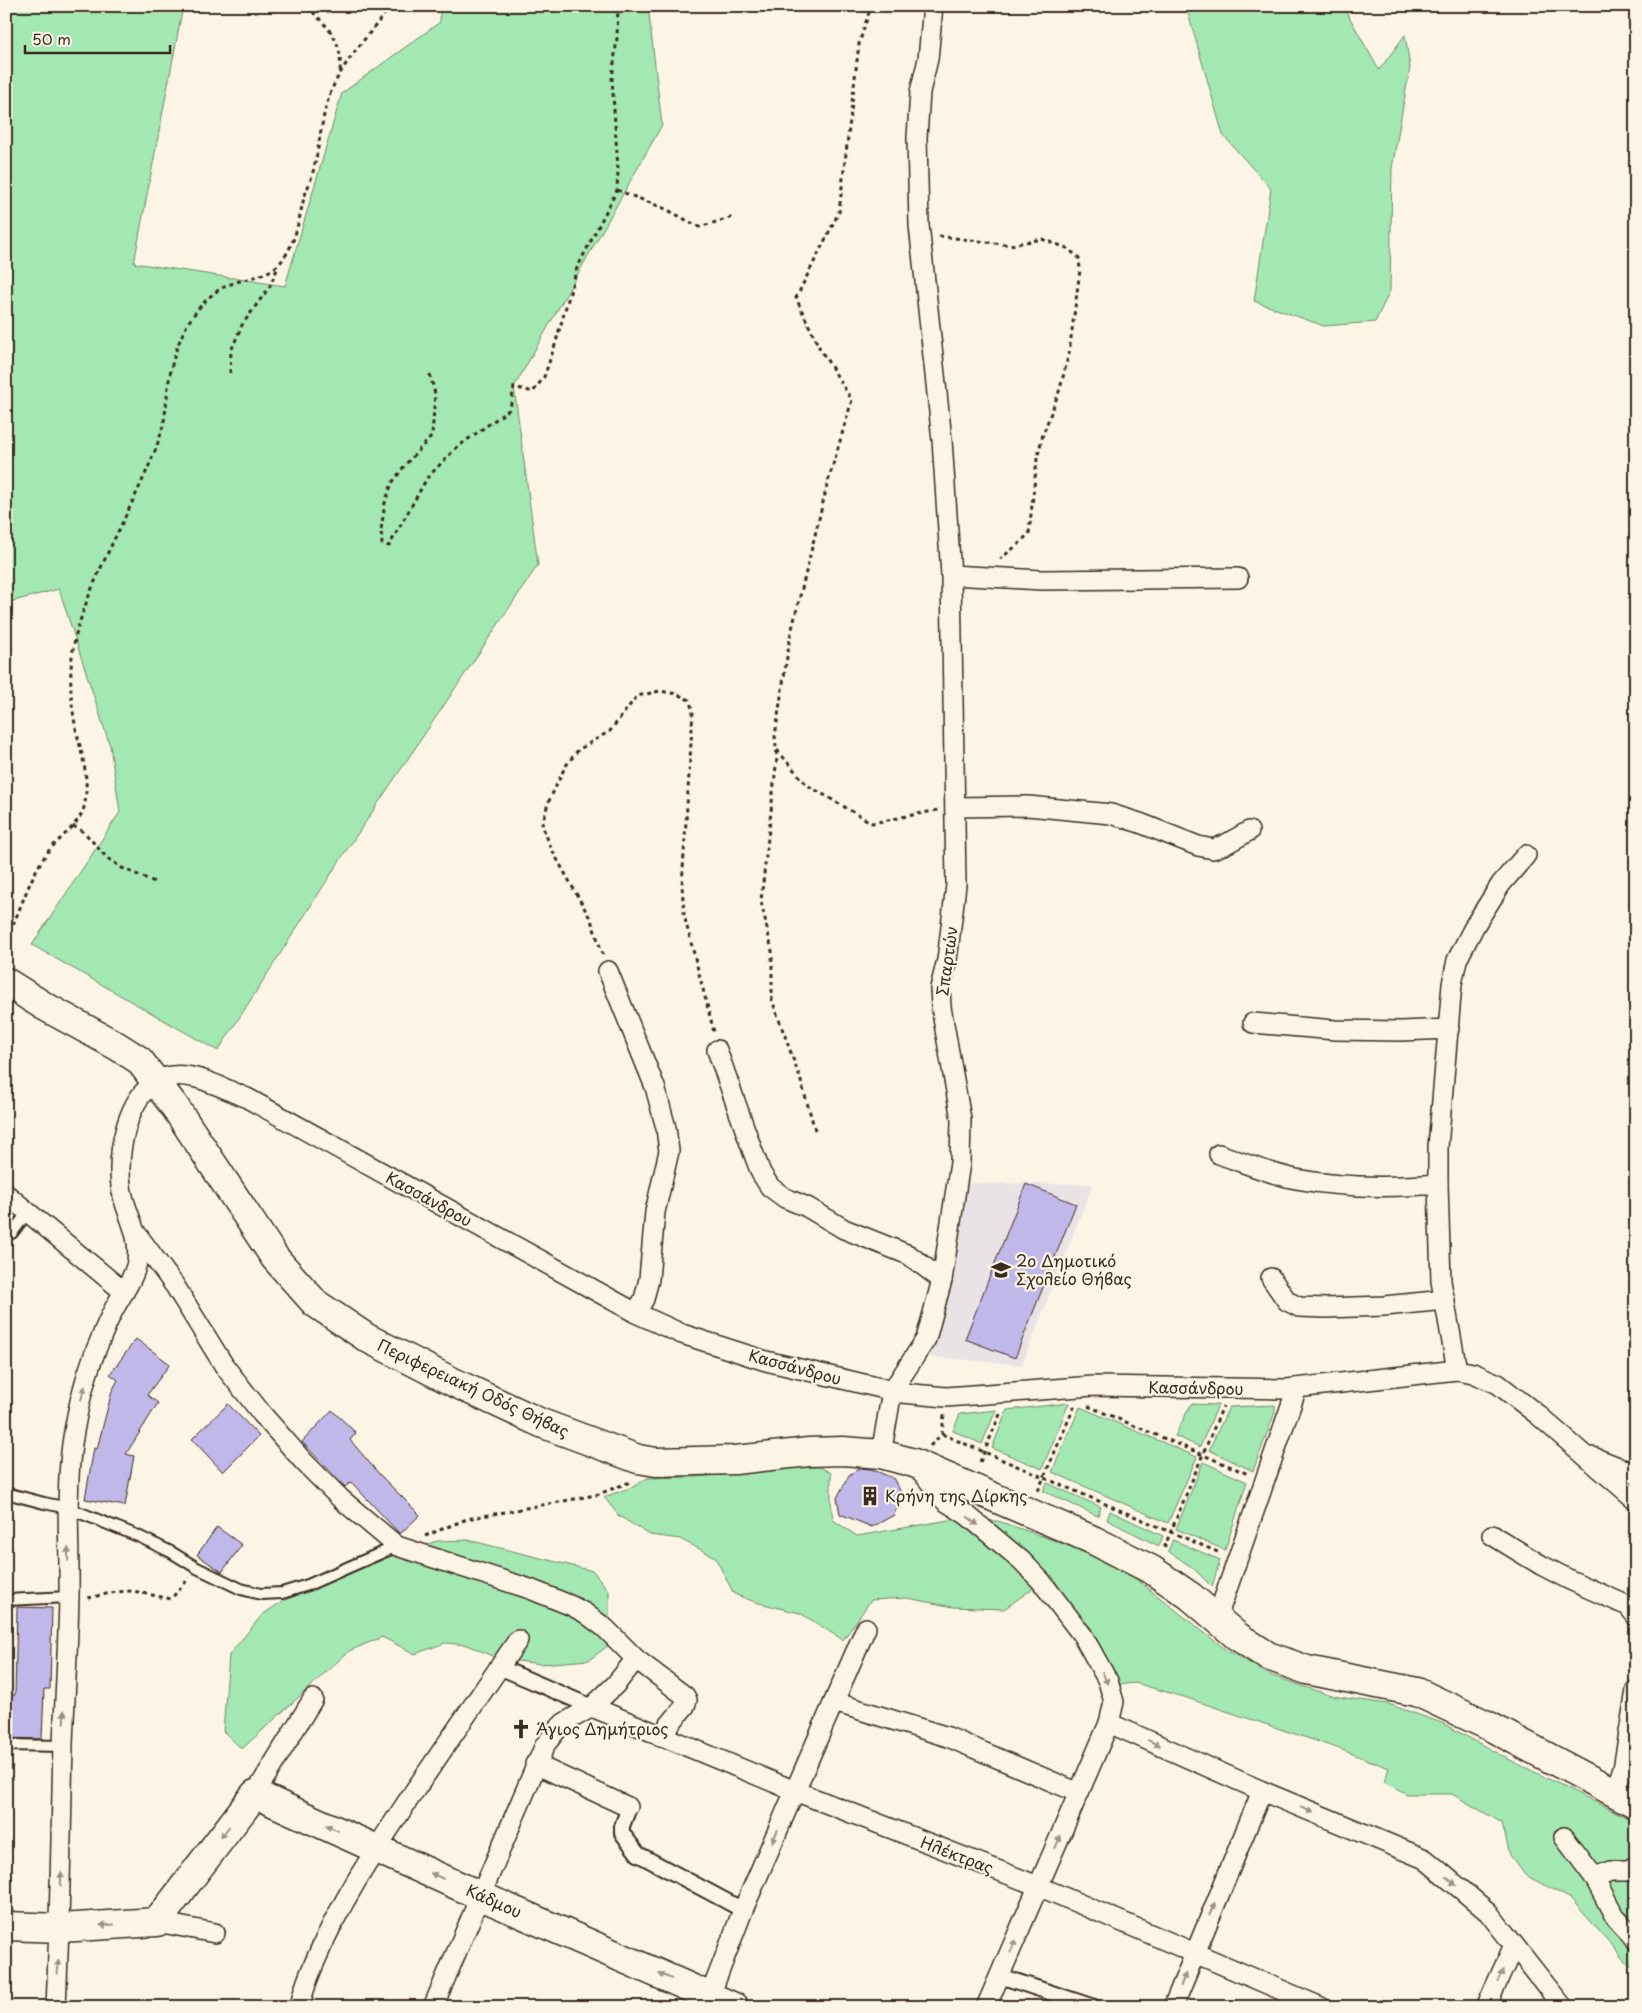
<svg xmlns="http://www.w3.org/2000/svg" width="1642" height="2013" font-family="'Playpen Sans',sans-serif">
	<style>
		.built { fill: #eae3e6 }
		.green { fill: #a3e8b3; stroke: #6f8968 }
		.building { fill: #c1b8ea; stroke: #3b2a1e }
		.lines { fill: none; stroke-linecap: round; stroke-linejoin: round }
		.service-casing { stroke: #3b2a1e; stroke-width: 14 }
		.pedestrian-casing { stroke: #3b2a1e; stroke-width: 18 }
		.minor-casing { stroke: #3b2a1e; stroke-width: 22 }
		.secondary-casing { stroke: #3b2a1e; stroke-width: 31 }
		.primary-casing { stroke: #3b2a1e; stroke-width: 31 }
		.path { stroke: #3b2a1e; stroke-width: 3; stroke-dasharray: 4 4; stroke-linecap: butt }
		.service { stroke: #fcf5e5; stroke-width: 10 }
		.pedestrian { stroke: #fcf5e5; stroke-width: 14 }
		.minor { stroke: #fcf5e5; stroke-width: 19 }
		.secondary { stroke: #fcf5e5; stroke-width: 28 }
		.primary { stroke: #fcf5e5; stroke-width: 28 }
		.oneway { fill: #9c9082 }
		.labels { text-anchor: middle; stroke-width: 4.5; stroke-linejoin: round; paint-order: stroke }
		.street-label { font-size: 16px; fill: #3b2a1e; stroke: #fcf5e5 }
		.poi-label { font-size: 16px; fill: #3b2a1e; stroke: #fcf5e5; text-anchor: start }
	</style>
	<rect width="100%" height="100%" fill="#fcf5e5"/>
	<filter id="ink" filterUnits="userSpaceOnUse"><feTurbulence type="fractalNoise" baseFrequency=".02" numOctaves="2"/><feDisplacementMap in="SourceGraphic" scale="10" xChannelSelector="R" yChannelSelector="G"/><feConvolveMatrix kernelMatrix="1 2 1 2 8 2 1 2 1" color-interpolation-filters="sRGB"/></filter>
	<g filter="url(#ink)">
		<!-- built -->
		<path class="built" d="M965,1183l128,1 -71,181 -101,-9z"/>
		<!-- green -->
		<g class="green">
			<path d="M6,6h177l-49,257 151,23 57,-193 98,-71v-16h208l14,119 -148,262 24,178 -196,292 -124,194 -186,-106 88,-133 -10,-66 -51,-157 -53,14z"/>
			<path d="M1186,6h157l36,64 26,-35 5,32 -18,101 -2,123 -15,31 -51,4 -70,-25 17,-112 -48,-54z"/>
			<path d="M1069,1403l-27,66 -50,-21 15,-38z"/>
			<path d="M1191,1404l27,1 -18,42 -25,-11z"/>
			<path d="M1275,1405v7l-22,59 -44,-21 20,-43z"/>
			<path d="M1080,1407l117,50 -29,66 -116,-51z"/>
			<path d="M996,1410l-14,34 -29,-13 7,-17z"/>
			<path d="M1203,1462l44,20 -22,68 -49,-21z"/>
			<path d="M799,1467h21l11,6v29l2,18 24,16 92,-16 49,1 78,27 59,30 90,71 45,26 62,21 56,8 54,19 64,35 130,64v146l-6,-2 -59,-67 -46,-24 -15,-20 -8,-32 -50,-29h-45l-23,-12 5,-14 -52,-20 -153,-51 -49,-14 -18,2 -26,-57 -25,-26 -14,-27 -48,34 -51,-2 -46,-9 -36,2 -28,40 -43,-27 -45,-11 -21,-8 -19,-37 -35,-18 -30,-4 -31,-19 -15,-19 31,-11 12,-8 47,-1 61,-5z"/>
			<path d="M1047,1483l54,24 -3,9 -55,-25z"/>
			<path d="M1110,1511l53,25 -4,10 -52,-26z"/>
			<path d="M468,1540l125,31 16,20v54l-20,15 -49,4 -44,-6 -28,-13 -23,-2 -30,11 -33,-17 -33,14 -107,98 -19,-18 6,-76 33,-40 21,-14 111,-46 43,-14z"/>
			<path d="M1173,1540l47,20 -8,27 -19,-19 -25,-17z"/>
		</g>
		<!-- building -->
		<g class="building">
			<path d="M1026,1184l50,20 -61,154 -50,-19z"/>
			<path d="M136,1339l34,25 -23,31 11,8 -32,51 8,2 -9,50 -40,-7 9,-51 3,1 15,-58 6,-11 -8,-6z"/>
			<path d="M228,1404l31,32 -36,36 -31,-33z"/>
			<path d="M332,1410l24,23 -6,7 30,35 40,40 -20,19 -49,-52 -6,5 -43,-45z"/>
			<path d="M860,1468l11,1 22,9 9,16 -8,21 -22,12 -32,-13 -3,-16 12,-23z"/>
			<path d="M217,1527l25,18 -20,27 -25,-17z"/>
			<path d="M17,1607l35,1 -2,81h-6l-2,50 -36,-1v-43h9z"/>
		</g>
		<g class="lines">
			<defs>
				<g id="service">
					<path d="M12,1233l16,-21"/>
					<path d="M6,1493l38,10 24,5 70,28 33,16 26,16 44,21 20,5 21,-1 26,-8 89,-39"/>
					<path d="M6,1600l63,-3"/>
					<path d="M6,1745l57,1"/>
				</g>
				<g id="pedestrian">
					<path d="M499,1667l93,40"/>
					<path d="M628,1807l-1,6 -5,13v7l16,21 105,56"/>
					<path d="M1000,1976l94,31"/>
				</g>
				<g id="minor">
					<path d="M933,6l-5,53 -8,33 -3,45 2,88 23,215 9,135 91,5 196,-2"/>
					<path d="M956,807l72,-1 83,8 29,9 58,23 15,3 13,-5 23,-13"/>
					<path d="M608,971l47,116 11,41 3,23 -14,61 -6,67 -5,20 -8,14"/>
					<path d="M1253,1023l82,7 66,1 48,-2"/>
					<path d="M717,1050l36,102 8,21 9,14 15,11 22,9 37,22 65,26 33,25"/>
					<path d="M1219,1154c25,9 51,20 77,25 47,9 94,9 142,5"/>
					<path d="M6,1194l118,98"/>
					<path d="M136,1233l39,53 50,81 37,47 42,48 37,37 56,47 133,43 42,17 13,7 20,15 31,31 49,37 2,4 -2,6 -25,30"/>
					<path d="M1271,1278l16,23 12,6 26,1 59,-2 61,-6"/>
					<path d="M1457,1370l-16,-89 -3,-97v-37l14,-163 5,-24 18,-35 26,-41 25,-29"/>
					<path d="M881,1454l11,-63 34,-52 16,-59 18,-117 1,-44 -20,-112 -1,-19 7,-28 9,-75 -5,-310"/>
					<path d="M1593,1457l43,17"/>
					<path d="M917,1466l28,35 22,14 55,46 19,20 42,55 25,45 6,21 -5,21 -123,284"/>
					<path d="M1492,1535l49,30 29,15 58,26 8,10"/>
					<path d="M1217,1618l80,-230"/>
					<path d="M834,1702l114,35 131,56"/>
					<path d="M592,1707l203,84 243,95 283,121"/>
					<path d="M1109,1723l153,68 163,68 63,53 75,95"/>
					<path d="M535,1764l93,43"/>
					<path d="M1614,1792l9,-23 13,-79"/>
					<path d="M255,1794l58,-95"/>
					<path d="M1564,1837l30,40 21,40 21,23"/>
					<path d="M1594,1877l17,-6h18l7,-5"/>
					<path d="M157,1922l58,11"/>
					<path d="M706,2006l37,-96 123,-282"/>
					<path d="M56,2007c4,-88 5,-175 7,-263 2,-49 5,-98 6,-147 1,-51 -4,-102 3,-153 5,-34 15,-75 29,-106 4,-10 8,-20 13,-29 8,-15 20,-30 23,-47 4,-33 -13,-49 -16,-76 -4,-33 5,-87 36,-105 27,-16 64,7 90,17l389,215 46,21 84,27 136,32 44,4 147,-11 194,3 170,-19 16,3 25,11 40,31 98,85"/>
					<path d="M300,2007c3,-18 10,-34 17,-50 25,-59 61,-111 96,-164 35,-51 70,-102 105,-153"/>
					<path d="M433,2007l112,-262 11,-14 8,-8 28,-16 23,-22 21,-26"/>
					<path d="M1173,2007l89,-216"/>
					<path d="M1486,2007l28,-62"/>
				</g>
				<path id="secondary" d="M6,1926l54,2 97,-6 98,-128 226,102 253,111"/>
				<path id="primary" d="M6,982l38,24 73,40 22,14 36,47 100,151 40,45 52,35 86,44 88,41 97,36 18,3 79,-2 74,-8 34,-1 38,3 33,9 179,77 59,30 38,26 47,40 31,20 39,14 110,22 72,34 147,78"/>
			</defs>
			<!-- service casing -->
			<use href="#service" class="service-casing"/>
			<!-- pedestrian casing -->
			<use href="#pedestrian" class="pedestrian-casing"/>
			<!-- minor casing -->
			<use href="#minor" class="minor-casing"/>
			<!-- secondary casing -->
			<use href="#secondary" class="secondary-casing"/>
			<!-- primary casing -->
			<use href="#primary" class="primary-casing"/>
			<!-- path -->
			<g class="path">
				<path d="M307,6c21,22 36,33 33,65"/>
				<path d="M617,190l49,19 33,18 34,-10"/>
				<path d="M939,236l71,9 32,-6 25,9 12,10 1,12 -11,83 -9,36 -17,45 -6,25 -8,74 -9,10 -20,16"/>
				<path d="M230,373l1,-22 11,-26 28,-39 8,-19"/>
				<path d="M430,374l5,20 -3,42 -27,29 -13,18 -7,20 -4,27 1,14 7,2 38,-68 29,-30 54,-39 4,-22 19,5 11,-15 11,-32 22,-77 40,-78 1,-21 -6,-90 5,-41 1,-32"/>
				<path d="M777,750l30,35 65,38 66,-13"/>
				<path d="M73,826l11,6 23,26 15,10 35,15"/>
				<path d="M6,939c15,-28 22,-60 41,-86 12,-16 35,-29 38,-50 4,-28 -3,-47 -9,-74 -7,-35 -8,-70 3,-105 14,-45 38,-89 58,-132 9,-19 18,-39 24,-59 6,-19 5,-39 9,-58 3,-18 10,-39 20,-55 9,-13 20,-26 34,-33 24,-12 48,-7 63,-34 9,-15 12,-34 16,-51 2,-10 8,-20 10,-30 7,-27 8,-57 19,-83 14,-32 39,-55 58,-83"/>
				<path d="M603,955l-12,-35 -39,-70 -10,-25 6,-22 17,-36 13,-17 32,-19 27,-35 23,-5 17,3 12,6 4,11 -11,174 2,30 30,117"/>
				<path d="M815,1130l-15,-52 -28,-78v-49l-11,-50 16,-144 -2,-21 15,-99 38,-155 24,-82 -32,-51 -24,-51 43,-86 20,-168 12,-38"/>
				<path d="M1088,1406l160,68"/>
				<path d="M942,1434l278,119"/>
				<path d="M930,1446l12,-12 2,-19"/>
				<path d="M980,1462l21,-50"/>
				<path d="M1038,1491l37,-86"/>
				<path d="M425,1536l42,-17 129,-24 37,-14"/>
				<path d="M1164,1548l59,-142"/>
				<path d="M88,1598l28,-6 17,-1 38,8 18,-21"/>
			</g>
			<!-- service -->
			<use href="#service" class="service"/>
			<!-- pedestrian -->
			<use href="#pedestrian" class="pedestrian"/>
			<!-- minor -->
			<use href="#minor" class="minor"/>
			<!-- secondary -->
			<use href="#secondary" class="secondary"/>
			<!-- primary -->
			<use href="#primary" class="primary"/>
		</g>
		<!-- one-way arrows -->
		<defs><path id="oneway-solid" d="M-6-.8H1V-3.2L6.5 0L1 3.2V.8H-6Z" transform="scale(1.25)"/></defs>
		<g class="oneway">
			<use href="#oneway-solid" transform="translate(83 1393) rotate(-74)"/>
			<use href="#oneway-solid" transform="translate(973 1521) rotate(39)"/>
			<use href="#oneway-solid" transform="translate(68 1554) rotate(-91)"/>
			<use href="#oneway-solid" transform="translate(1105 1678) rotate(64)"/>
			<use href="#oneway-solid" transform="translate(64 1717) rotate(-88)"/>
			<use href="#oneway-solid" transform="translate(1154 1743) rotate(24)"/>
			<use href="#oneway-solid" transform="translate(1307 1810) rotate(22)"/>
			<use href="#oneway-solid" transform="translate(332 1828) rotate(-156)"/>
			<use href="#oneway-solid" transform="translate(225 1832) rotate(127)"/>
			<use href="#oneway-solid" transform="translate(775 1836) rotate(113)"/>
			<use href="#oneway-solid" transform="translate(1058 1842) rotate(-66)"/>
			<use href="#oneway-solid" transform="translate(437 1876) rotate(-155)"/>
			<use href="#oneway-solid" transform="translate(61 1879) rotate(-89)"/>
			<use href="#oneway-solid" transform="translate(1451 1881) rotate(40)"/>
			<use href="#oneway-solid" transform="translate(1212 1909) rotate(-67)"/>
			<use href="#oneway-solid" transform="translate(107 1925) rotate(176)"/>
			<use href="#oneway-solid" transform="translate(1013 1946) rotate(-67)"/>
			<use href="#oneway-solid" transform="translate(58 1967) rotate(-87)"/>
			<use href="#oneway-solid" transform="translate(665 1976) rotate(-156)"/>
			<use href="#oneway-solid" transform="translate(1500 1976) rotate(-66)"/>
			<use href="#oneway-solid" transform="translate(1183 1980) rotate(-68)"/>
		</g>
	</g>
	<!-- icons -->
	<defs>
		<symbol id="school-bare" viewBox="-9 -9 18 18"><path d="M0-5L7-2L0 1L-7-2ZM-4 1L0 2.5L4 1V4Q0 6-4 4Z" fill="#3b2a1e" stroke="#fcf5e5" stroke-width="2.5" paint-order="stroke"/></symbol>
		<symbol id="building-bare" viewBox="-9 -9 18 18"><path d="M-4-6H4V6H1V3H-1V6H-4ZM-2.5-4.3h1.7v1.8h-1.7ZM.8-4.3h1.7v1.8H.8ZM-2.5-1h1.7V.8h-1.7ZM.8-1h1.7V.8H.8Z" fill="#3b2a1e" stroke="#fcf5e5" stroke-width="2.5" paint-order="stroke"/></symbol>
		<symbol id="church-bare" viewBox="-9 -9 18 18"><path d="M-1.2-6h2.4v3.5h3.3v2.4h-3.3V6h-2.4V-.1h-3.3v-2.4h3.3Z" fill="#3b2a1e" stroke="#fcf5e5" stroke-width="2.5" paint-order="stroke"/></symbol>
	</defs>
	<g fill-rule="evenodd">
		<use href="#school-bare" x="987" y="1256" width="28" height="28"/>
		<use href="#building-bare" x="856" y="1482" width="28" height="28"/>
		<use href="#church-bare" x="507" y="1715" width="28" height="28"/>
	</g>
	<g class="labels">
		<!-- street labels -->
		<g class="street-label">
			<text transform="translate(947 961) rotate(-82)" y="6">Σπαρτών</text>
			<text transform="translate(429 1199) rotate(29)" y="6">Κασσάνδρου</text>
			<text transform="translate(795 1367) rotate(15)" y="6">Κασσάνδρου</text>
			<text transform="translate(473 1388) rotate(25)" y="6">Περιφερειακή Οδός Θήβας</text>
			<text transform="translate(1196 1388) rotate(1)" y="6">Κασσάνδρου</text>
			<text transform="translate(957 1855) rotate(21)" y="6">Ηλέκτρας</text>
			<text transform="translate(494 1901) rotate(24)" y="6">Κάδμου</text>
		</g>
		<!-- poi labels -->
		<g class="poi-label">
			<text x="1016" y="1267">2ο Δημοτικό<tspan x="1016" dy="18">Σχολείο Θήβας</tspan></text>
			<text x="885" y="1502">Κρήνη της Δίρκης</text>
			<text x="536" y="1735">Άγιος Δημήτριος</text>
		</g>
	</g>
	<!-- margin -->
	<rect width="1642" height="2013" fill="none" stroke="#fcf5e5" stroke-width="25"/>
	<rect x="12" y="12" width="1617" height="1988" fill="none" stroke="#3b2a1e" stroke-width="2" filter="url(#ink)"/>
	<!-- scale -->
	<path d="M25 45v8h145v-8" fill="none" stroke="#3b2a1e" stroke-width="2.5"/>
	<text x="32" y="45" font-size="15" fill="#3b2a1e" stroke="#fcf5e5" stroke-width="4" paint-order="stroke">50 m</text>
</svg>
